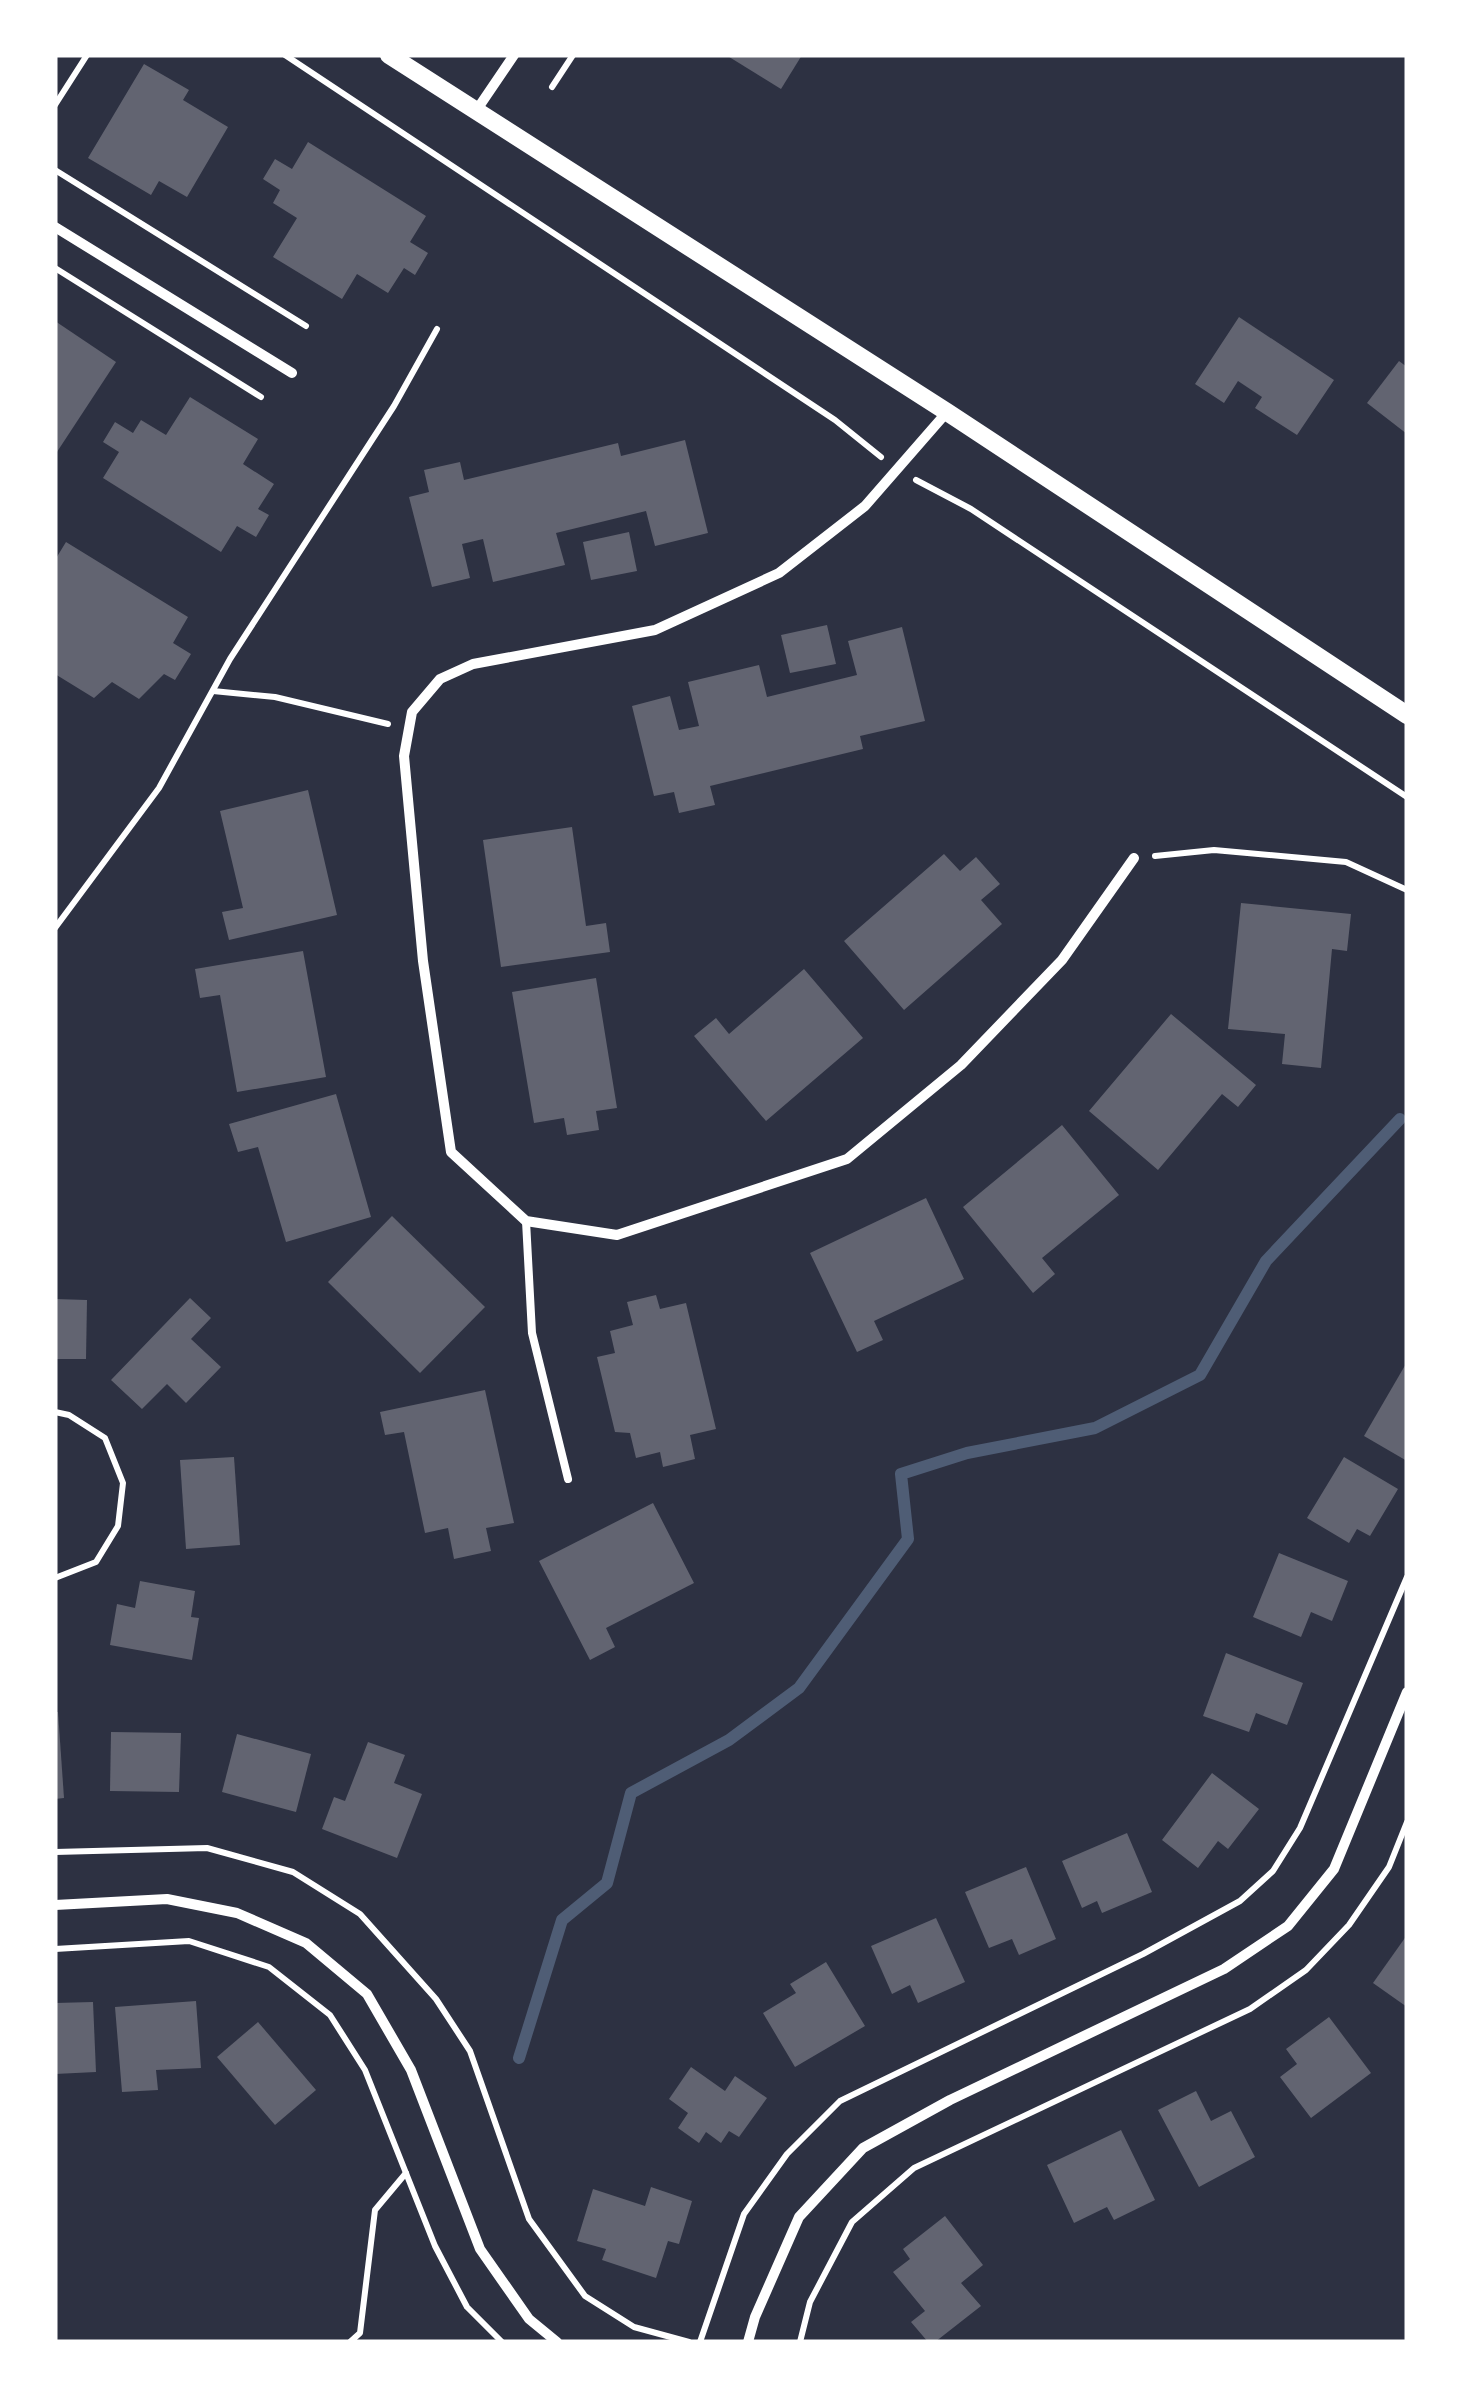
<svg xmlns="http://www.w3.org/2000/svg" width="1462" height="2397" font-family="Overpass,sans-serif">
	<style>
		.lines { fill: none; stroke-linecap: round; stroke-linejoin: round }
		.stream { stroke: #4f5d75; stroke-width: 12 }
		.building { fill: #626471 }
		.path { stroke: #fff; stroke-width: 6 }
		.service { stroke: #fff; stroke-width: 8 }
		.minor { stroke: #fff; stroke-width: 10 }
		.tertiary { stroke: #fff; stroke-width: 18 }
	</style>
	<rect width="100%" height="100%" fill="#2d3142"/>
	<g class="lines">
		<!-- stream -->
		<path class="stream" d="M519,2058l43,-138 45,-37 24,-90 98,-53 70,-52 109,-149 -7,-65 66,-21 128,-25 105,-53 66,-114 134,-142"/>
	</g>
	<!-- building -->
	<g class="building">
		<path d="M726,55h76l-21,34z"/>
		<path d="M144,64l45,26 -6,10 45,27 -41,70 -28,-16 -8,14 -63,-37z"/>
		<path d="M308,142l118,74 -16,26 18,11 -13,22 -11,-7 -16,25 -31,-19 -15,25 -69,-42 24,-39 -24,-15 7,-13 -17,-11 12,-20 17,10z"/>
		<path d="M1239,317l95,63 -37,55 -42,-27 7,-11 -24,-16 -14,22 -29,-19z"/>
		<path d="M55,321l61,41 -61,93z"/>
		<path d="M1399,361l8,6v67l-40,-31z"/>
		<path d="M190,397l68,42 -15,25 31,20 -16,25 11,6 -13,22 -19,-11 -16,26 -118,-74 16,-26 -16,-10 12,-20 18,11 8,-13 25,15z"/>
		<path d="M685,440l23,93 -53,13 -9,-35 -90,22 9,32 -72,17 -10,-43 -21,5 8,34 -38,9 -23,-90 20,-5 -5,-22 36,-8 4,18 154,-37 3,13z"/>
		<path d="M629,532l8,39 -46,9 -8,-38z"/>
		<path d="M66,542l122,75 -15,26 18,11 -16,26 -11,-6 -25,25 -27,-17 -18,16 -39,-24v-114z"/>
		<path d="M827,625l9,39 -46,9 -9,-38z"/>
		<path d="M902,627l23,94 -65,15 3,13 -153,37 5,19 -36,8 -5,-21 -20,4 -22,-90 38,-10 9,34 20,-4 -11,-44 71,-17 8,32 90,-22 -9,-34z"/>
		<path d="M308,790l29,125 -108,25 -7,-28 21,-4 -23,-97z"/>
		<path d="M572,827l14,99 20,-3 4,29 -109,15 -18,-127z"/>
		<path d="M944,854l16,17 16,-14 24,27 -19,16 21,24 -98,86 -60,-69z"/>
		<path d="M1241,903l110,11 -4,37 -15,-2 -11,119 -39,-4 3,-30 -57,-5z"/>
		<path d="M303,951l23,126 -89,15 -17,-97 -20,3 -5,-29z"/>
		<path d="M804,969l59,69 -97,83 -72,-85 22,-18 13,16z"/>
		<path d="M596,978l21,130 -21,3 3,19 -32,5 -3,-17 -30,5 -22,-131z"/>
		<path d="M1171,1014l85,71 -18,22 -16,-13 -64,76 -69,-59z"/>
		<path d="M336,1094l35,123 -85,25 -28,-95 -20,5 -9,-28z"/>
		<path d="M1062,1125l57,70 -77,63 13,16 -22,19 -70,-86z"/>
		<path d="M926,1198l38,81 -90,42 9,19 -26,12 -47,-99z"/>
		<path d="M392,1216l93,91 -65,66 -92,-91z"/>
		<path d="M656,1295l4,14 26,-6 30,126 -26,6 5,24 -32,8 -3,-15 -24,6 -6,-25 -15,-1 -18,-75 18,-4 -5,-22 23,-6 -6,-23z"/>
		<path d="M190,1298l21,20 -20,21 30,28 -35,36 -19,-19 -25,25 -31,-29z"/>
		<path d="M55,1299l32,1 -1,59h-31z"/>
		<path d="M1407,1362v99l-43,-25z"/>
		<path d="M485,1390l29,133 -28,5 5,23 -37,8 -6,-31 -23,5 -21,-101 -19,3 -5,-23z"/>
		<path d="M234,1457l6,88 -54,4 -6,-89z"/>
		<path d="M1344,1457l54,32 -28,47 -13,-7 -8,14 -42,-25z"/>
		<path d="M653,1503l41,80 -88,45 9,19 -25,13 -51,-99z"/>
		<path d="M1279,1553l69,28 -16,40 -21,-9 -10,25 -48,-20z"/>
		<path d="M140,1581l55,10 -4,26 8,1 -7,42 -82,-15 7,-41 18,4z"/>
		<path d="M1226,1653l77,30 -16,42 -31,-12 -7,19 -46,-16z"/>
		<path d="M55,1712h3l6,86 -9,1z"/>
		<path d="M111,1732l70,1 -2,59 -69,-1z"/>
		<path d="M237,1734l74,20 -15,58 -74,-20z"/>
		<path d="M368,1742l37,13 -11,28 28,11 -25,64 -75,-29 12,-32 11,4z"/>
		<path d="M1212,1773l47,36 -31,40 -10,-8 -20,27 -36,-28z"/>
		<path d="M1127,1833l25,59 -50,21 -5,-12 -15,7 -20,-47z"/>
		<path d="M1026,1867l30,72 -37,16 -7,-16 -23,9 -24,-56z"/>
		<path d="M936,1918l29,64 -47,21 -8,-18 -18,9 -21,-48z"/>
		<path d="M1407,1935v72l-34,-24z"/>
		<path d="M826,1962l39,64 -70,41 -32,-54 33,-20 -6,-9z"/>
		<path d="M196,2001l5,67 -45,2 2,20 -36,2 -7,-85z"/>
		<path d="M93,2002l3,70 -41,2v-71z"/>
		<path d="M1329,2017l42,56 -60,45 -31,-41 17,-13 -11,-15z"/>
		<path d="M258,2022l58,68 -41,35 -58,-68z"/>
		<path d="M691,2067l34,24 10,-15 32,22 -28,39 -10,-6 -8,12 -15,-11 -7,11 -21,-15 10,-15 -19,-14z"/>
		<path d="M1196,2091l15,30 20,-10 24,46 -56,30 -41,-77z"/>
		<path d="M1121,2130l34,70 -41,20 -7,-13 -33,16 -27,-58z"/>
		<path d="M651,2187l41,14 -13,43 -11,-3 -12,37 -54,-18 4,-11 -29,-8 16,-52 52,17z"/>
		<path d="M945,2216l38,49 -22,18 20,23 -46,36h-7l-17,-20 14,-11 -32,-39 17,-13 -7,-10z"/>
	</g>
	<g class="lines">
		<!-- path -->
		<g class="path">
			<path d="M285,55l550,365 46,37"/>
			<path d="M552,87l21,-32"/>
			<path d="M55,105l32,-50"/>
			<path d="M55,170l251,156"/>
			<path d="M55,268l206,129"/>
			<path d="M916,480l55,29 436,288"/>
			<path d="M213,691l62,6 113,27"/>
			<path d="M1155,856l59,-6 132,12 61,28"/>
			<path d="M55,928l104,-140 71,-129 164,-253 43,-77"/>
			<path d="M55,1412l14,3 36,23 18,45 -5,43 -22,36 -41,16"/>
			<path d="M55,1852l152,-4 86,24 67,42 76,85 34,52 59,168 56,77 49,31 55,15"/>
			<path d="M55,1949l134,-8 80,26 61,48 35,55 70,176 32,61 35,35"/>
			<path d="M350,2342l10,-9 15,-123 31,-37"/>
			<path d="M700,2342l44,-128 43,-60 53,-53 303,-147 97,-53 33,-30 27,-43 107,-251"/>
			<path d="M800,2342l10,-40 42,-80 62,-54 336,-159 56,-39 43,-45 40,-58 18,-45"/>
		</g>
		<!-- service -->
		<path class="service" d="M526,1221l6,112 36,146"/>
		<!-- minor -->
		<g class="minor">
			<path d="M476,111l38,-56"/>
			<path d="M55,227l237,146"/>
			<path d="M947,412l-82,94 -86,67 -124,57 -182,34 -33,15 -28,33 -8,44 19,205 28,191 75,69 91,14 230,-76 114,-94 101,-105 72,-102"/>
			<path d="M55,1905l112,-6 70,14 69,30 61,51 44,76 69,179 49,70 28,23"/>
			<path d="M748,2342l7,-25 44,-100 64,-69 87,-48 274,-131 64,-43 46,-57 73,-177"/>
		</g>
		<!-- tertiary -->
		<path class="tertiary" d="M389,55l558,357 460,303"/>
	</g>
	<!-- border -->
	<rect width="1462" height="2397" fill="none" stroke="#ffffff" stroke-width="115"/>
</svg>
